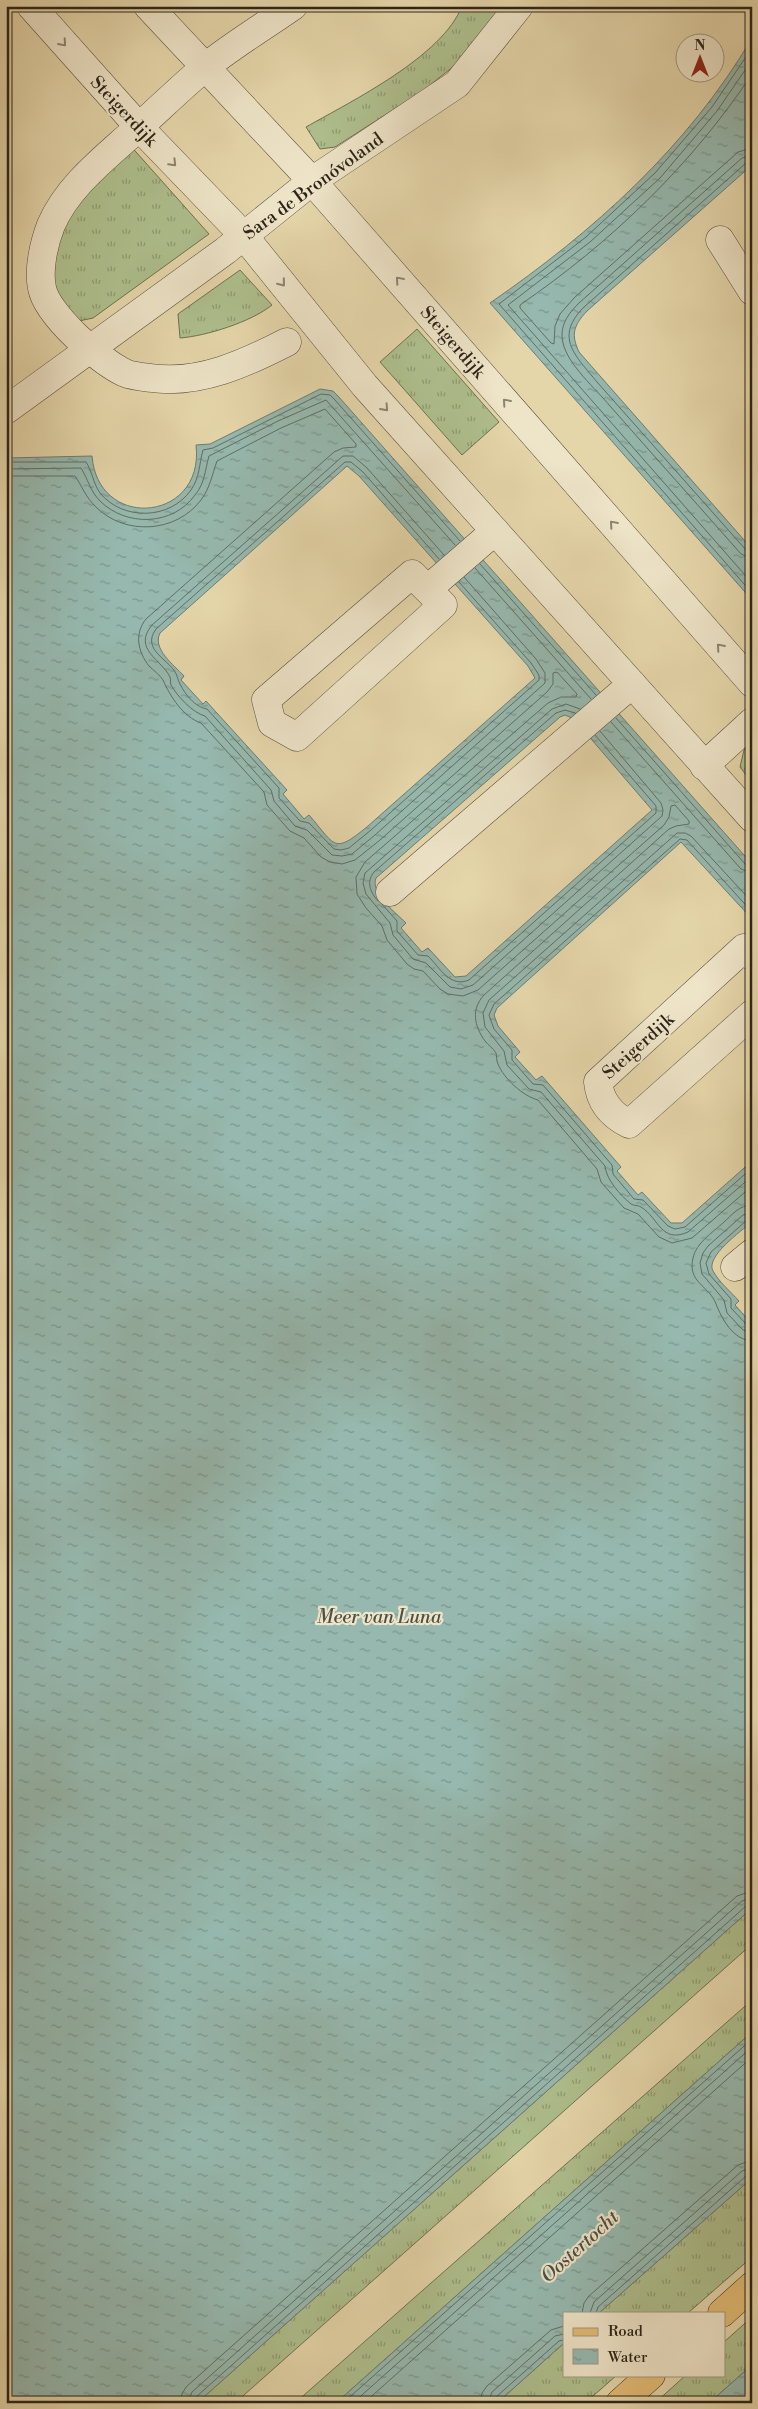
<svg xmlns="http://www.w3.org/2000/svg" width="758" height="2409" font-family="'Libre Bodoni',serif">
	<style>
		.grass { fill: url(#grass-tufts); stroke: #6d7254 }
		.water { fill: url(#water-ripples); stroke: #6c7d73; fill-rule: evenodd }
		.lines { fill: none; stroke-linecap: round; stroke-linejoin: round }
		.shore { stroke: #616e64; stroke-width: 1 }
		.minor-casing { stroke: #5a503e; stroke-width: 29 }
		.major-casing { stroke: #2c241a; stroke-width: 29 }
		.minor { stroke: #eee4c8; stroke-width: 28 }
		.major { stroke: #e2bb75; stroke-width: 28 }
		.oneway { stroke: #8d8471 }
		.labels { text-anchor: middle; stroke-width: 4.5; stroke-linejoin: round; paint-order: stroke }
		.street-label { font-size: 18px; fill: #2c241a; stroke: #eee4c8 }
		.water-label { font-size: 19px; font-style: italic; fill: #4c5046; stroke: #eee4c8 }
	</style>
	<defs>
		<pattern id="grass-tufts" width="24" height="20" patternUnits="userSpaceOnUse" patternTransform="scale(1.25)"><rect width="24" height="20" fill="#aebf8d"/><path d="M3 7l-1-3M5 7V3M7 7l1-3M15 17l-1-3M17 17v-4M19 17l1-3" fill="none" stroke="#8e9b72"/></pattern>
		<pattern id="water-ripples" width="26" height="14" patternUnits="userSpaceOnUse" patternTransform="scale(1.25)"><rect width="26" height="14" fill="#96b8ae"/><path d="M2 4q2-2 4 0t4 0M15 11q2-2 4 0t4 0" fill="none" stroke="#7b958d"/></pattern>
	</defs>
	<rect width="100%" height="100%" fill="#e5d6aa"/>
	<filter id="stains"><feTurbulence type="fractalNoise" baseFrequency=".004" numOctaves="4"/><feColorMatrix values="0 0 0 0 .2 0 0 0 0 .09 0 0 0 0 .02 0 0 0 .5 -.17"/></filter>
	<radialGradient id="worn" r=".72"><stop offset=".6" stop-color="#630" stop-opacity="0"/><stop offset="1" stop-color="#630" stop-opacity=".3"/></radialGradient>
	<!-- grass -->
	<g class="grass">
		<path d="M462,6h38l-2,7 -28,40 -46,37 -89,57 -15,2 -14,-22c46,-26 137,-71 156,-121z"/>
		<path d="M128,143l81,91 -116,84 -14,3 -18,-18 -14,-33 11,-41z"/>
		<path d="M240,270l32,35c-21,17 -66,31 -92,33l-2,-24z"/>
		<path d="M417,329l82,93 -37,33 -82,-93z"/>
		<path d="M752,741v42l-12,-16 4,-17z"/>
		<path d="M752,1908v36l-517,459h-38z"/>
		<path d="M752,2000v32l-416,371h-41z"/>
		<path d="M752,2178v79l-64,56h-89z"/>
		<path d="M752,2317v48l-43,38h-54l31,-28h38v-33z"/>
		<path d="M564,2343v32h53l-32,28h-88z"/>
	</g>
	<!-- water -->
	<g class="water">
		<path d="M752,38v127l-165,146c-14,15 -16,24 -8,41l173,197v51l-262,-297c103,-71 198,-156 262,-265z"/>
		<path d="M320,389l13,2 5,5 414,468v55l-71,-77 -184,166 -3,7 4,11 22,26 -5,5 21,23 6,-4 79,91 -4,4 21,24 4,-3 29,31h11l70,-62v61c-11,9 -47,35 -39,49 6,11 17,20 26,30l-4,4 17,19v584l-555,495h-191v-1945l86,-2c6,76 113,66 104,-11l14,-1zM347,466l12,10 169,190 7,12 -167,148c-35,29 -32,20 -59,-11l-5,4 -21,-25 4,-4 -81,-89 -3,3 -22,-24 3,-4c-10,-11 -32,-27 -24,-43zM565,715l9,4 78,91 -186,166 -11,1 -27,-29 -6,4 -21,-24 5,-5c-11,-11 -36,-30 -30,-45l184,-161z"/>
		<path d="M752,2032v146l-153,135h-35v30l-67,60h-161z"/>
		<path d="M752,2365v38h-43z"/>
	</g>
	<g class="lines">
		<!-- shore -->
		<g class="shore">
			<path d="M752,48l-40,59 -57,66 -69,64 -87,67 253,289"/>
			<path d="M752,60l-35,51 -57,67 -70,64 -82,63 244,278"/>
			<path d="M752,74c-61,92 -142,169 -232,231v3l31,35 3,1 1,-18 5,-12 14,-16 164,-146 14,-4"/>
			<path d="M752,155l-10,3 -163,145c-11,11 -20,23 -16,40 5,22 33,46 47,63 44,50 88,99 131,148l11,5"/>
			<path d="M752,162l-6,1 -163,145c-29,30 -7,48 14,74l149,168 6,2"/>
			<path d="M6,462h80c6,9 7,21 14,31 23,28 70,27 91,-3 9,-13 8,-26 12,-40l10,-2 108,-54 9,1 5,5 125,141"/>
			<path d="M6,469l75,-1c7,11 9,23 19,33 26,26 73,25 95,-6 10,-12 10,-25 14,-39l69,-35 48,-21 129,145"/>
			<path d="M6,476h69c7,10 11,22 21,31 29,29 80,26 105,-7 9,-12 11,-25 16,-39l64,-33 44,-19 31,35v3l-13,1 -9,4 -188,167c-12,15 -8,33 3,47 4,4 11,9 14,14 7,16 20,37 38,43l63,69 3,13 23,26 14,7 17,19 9,5 12,2 13,-4 25,-20 167,-148 6,-8v-11l4,-1 20,22 -1,3h-15l-13,6 -183,159 -9,15 1,17 9,14 16,18 5,14 20,24 7,5 9,2 17,18 8,5 15,2 15,-6 186,-165 5,-8 2,-11 4,-1 14,16v3l-13,2 -7,3 -185,166c-13,14 -10,31 1,46 3,4 8,7 11,12 1,3 0,7 2,11 6,15 25,32 40,36l59,69 4,13 23,26 14,6 21,23 13,6 20,-5 60,-52"/>
			<path d="M444,555l-77,-87 -14,-12h-10l-191,169c-20,24 10,35 18,52 1,3 0,5 1,8 6,11 22,28 34,31l66,74 3,11 21,25 12,4 25,25 10,1 10,-2 23,-19 170,-152v-10l-9,-14 -72,-82"/>
			<path d="M439,559l-76,-87 -12,-10h-6l-189,167c-16,22 16,31 21,47 3,12 16,31 30,33l72,79v10l21,23 9,2 25,26 7,1 8,-2 22,-18 168,-150v-5l-8,-12 -72,-81"/>
			<path d="M480,564l116,131"/>
			<path d="M475,568l116,131"/>
			<path d="M580,709l-14,-5 -14,5 -187,164 -2,10 3,11 24,29 3,12 20,24 13,4 24,24 11,2 12,-4 189,-169 1,-6 -2,-7 -61,-72"/>
			<path d="M616,718l130,147 6,2"/>
			<path d="M611,722l130,147 11,4"/>
			<path d="M378,901c-8,-9 -12,-19 -4,-29l182,-159 9,-3 10,3"/>
			<path d="M380,902l17,19v10l21,24 10,1c12,12 22,32 41,24l187,-167v-7l-61,-71"/>
			<path d="M752,902l-61,-66 -6,-3h-8l-188,167 -6,13 2,14 19,24 3,14 22,24 12,3 64,74c1,13 15,29 26,38 3,2 7,1 10,3 18,11 20,37 47,25l64,-56"/>
			<path d="M752,912l-65,-72 -7,-1 -186,165 -5,11 5,14 18,21v10l21,24 10,1 69,80 1,9 21,25 9,1 25,26 7,3 10,-2 67,-59"/>
			<path d="M752,1205c-13,0 -20,10 -29,18 -11,10 -27,20 -30,35 -6,25 17,28 23,46 6,15 17,36 36,37"/>
			<path d="M752,1213l-9,2 -35,31 -5,7 -3,10 2,11 22,26 3,13 16,17 9,3"/>
			<path d="M752,1219l-5,1 -36,32 -5,11 3,11 22,25v9l16,17 5,2"/>
			<path d="M582,2313l2,-10 5,-7 149,-131 14,-5"/>
			<path d="M590,2313l4,-11 148,-131 10,-3"/>
			<path d="M596,2313l2,-6 148,-131 6,-2"/>
			<path d="M180,2403l2,-9 4,-7 551,-491 15,-5"/>
			<path d="M188,2403l4,-11 550,-491 10,-3"/>
			<path d="M194,2403l2,-6 550,-491 6,-2"/>
			<path d="M343,2403l409,-364"/>
			<path d="M353,2403l399,-356"/>
			<path d="M364,2403l388,-346"/>
			<path d="M480,2403l2,-10 5,-7 64,-56 13,-4"/>
			<path d="M488,2403l4,-11 63,-56 9,-2"/>
			<path d="M494,2403l2,-6 63,-56 5,-1"/>
		</g>
		<defs>
			<g id="minor">
				<path d="M31,6l108,121 105,109 121,150 387,432"/>
				<path d="M148,6l164,175 440,502"/>
				<path d="M720,240l32,51"/>
				<path d="M287,342c-41,21 -88,43 -136,36 -8,-1 -19,-2 -26,-5 -24,-11 -78,-58 -83,-85 -4,-19 2,-45 9,-63 16,-37 50,-64 79,-90 25,-22 48,-45 73,-66 28,-23 60,-42 90,-63"/>
				<path d="M6,410l219,-159 87,-70 145,-97 62,-78"/>
				<path d="M412,574l31,31 -146,132 -25,-14 -6,-23z"/>
				<path d="M429,588l66,-57"/>
				<path d="M704,766l48,-44"/>
				<path d="M390,892l242,-208"/>
				<path d="M752,956l-8,-8 -146,134c2,20 13,33 31,42l123,-110"/>
				<path d="M735,1267l17,-14"/>
			</g>
			<g id="major">
				<path d="M722,2313l30,-27"/>
				<path d="M620,2403l31,-28"/>
			</g>
		</defs>
		<!-- minor casing -->
		<use href="#minor" class="minor-casing"/>
		<!-- major casing -->
		<use href="#major" class="major-casing"/>
		<!-- minor -->
		<use href="#minor" class="minor"/>
		<!-- major -->
		<use href="#major" class="major"/>
	</g>
	<!-- one-way arrows -->
	<defs><path id="oneway-chevron" d="M-2-3.5L2.5 0L-2 3.5" fill="none" stroke-width="1.6" stroke-linecap="round" stroke-linejoin="round" transform="scale(1.25)"/></defs>
	<g class="oneway">
		<use href="#oneway-chevron" transform="translate(63 43) rotate(49)"/>
		<use href="#oneway-chevron" transform="translate(173 163) rotate(46)"/>
		<use href="#oneway-chevron" transform="translate(399 280) rotate(-131)"/>
		<use href="#oneway-chevron" transform="translate(282 283) rotate(51)"/>
		<use href="#oneway-chevron" transform="translate(506 402) rotate(-131)"/>
		<use href="#oneway-chevron" transform="translate(385 408) rotate(48)"/>
		<use href="#oneway-chevron" transform="translate(613 524) rotate(-131)"/>
		<use href="#oneway-chevron" transform="translate(720 647) rotate(-131)"/>
	</g>
	<g class="labels">
		<!-- street labels -->
		<g class="street-label">
			<text transform="translate(124 111) rotate(47)" y="6">Steigerdijk</text>
			<text transform="translate(313 186) rotate(-36)" y="6">Sara de Bronóvoland</text>
			<text transform="translate(453 342) rotate(49)" y="6">Steigerdijk</text>
			<text transform="translate(638 1046) rotate(-42)" y="6">Steigerdijk</text>
		</g>
		<!-- water labels -->
		<g class="water-label">
			<text x="379" y="1623">Meer van Luna</text>
			<text transform="translate(579 2246) rotate(-42)" y="7">Oostertocht</text>
		</g>
	</g>
	<!-- margin -->
	<rect width="758" height="2409" fill="none" stroke="#e5d6aa" stroke-width="25"/>
	<rect x="8" y="8" width="743" height="2394" fill="none" stroke="#2c241a" stroke-width="2.5"/>
	<rect x="12" y="12" width="733" height="2384" fill="none" stroke="#2c241a"/>
	<!-- legend -->
	<rect x="563" y="2312" width="162" height="65" fill="#eee4c8" stroke="#a09782"/>
	<rect x="573" y="2328" width="25" height="8" fill="#e2bb75" stroke="#a09782"/>
	<text x="608" y="2336" font-size="15" fill="#2c241a">Road</text>
	<rect x="573" y="2349" width="25" height="15" fill="url(#water-ripples)" stroke="#a09782"/>
	<text x="608" y="2362" font-size="15" fill="#2c241a">Water</text>
	<!-- north arrow -->
	<g transform="translate(700 58)"><circle r="24" fill="#eee4c8" stroke="#a09782"/>
	<path d="M0-4L9 19L0 12L-9 19Z" fill="#8f2418"/>
	<text y="-8" font-size="14" font-weight="bold" text-anchor="middle" fill="#2c241a">N</text>
	</g>
	<rect width="100%" height="100%" filter="url(#stains)"/>
	<rect width="100%" height="100%" fill="url(#worn)"/>
</svg>
